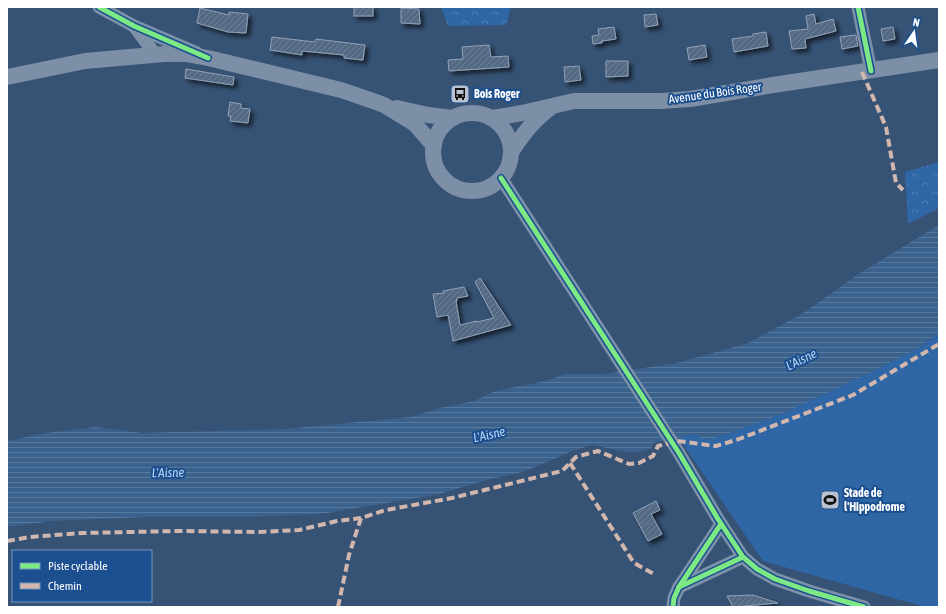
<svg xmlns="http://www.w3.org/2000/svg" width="946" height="614" font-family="'Asap Condensed',sans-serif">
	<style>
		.grass { fill: #2f66a5 }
		.forest { fill: url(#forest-crowns) }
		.water { fill: url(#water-rules) }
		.building { fill: url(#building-hatch); stroke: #92a2b6; filter: url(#shadow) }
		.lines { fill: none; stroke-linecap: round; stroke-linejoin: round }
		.minor { stroke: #7d92a8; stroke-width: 13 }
		.major { stroke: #7d8ea7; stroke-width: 16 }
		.quiet { stroke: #d1b7ad; stroke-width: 4; stroke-dasharray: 8 4; stroke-linecap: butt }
		.cycleway-casing { stroke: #1b4f8f; stroke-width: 8 }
		.cycleway { stroke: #7ce984; stroke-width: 5 }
		.labels { text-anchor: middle; stroke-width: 4; stroke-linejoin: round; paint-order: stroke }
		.street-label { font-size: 12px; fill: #fff; stroke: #1b4f8f }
		.poi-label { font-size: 12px; font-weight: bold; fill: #fff; stroke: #1b4f8f; text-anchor: start }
		.water-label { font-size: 13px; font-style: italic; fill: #b5d3f5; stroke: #1b4f8f }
	</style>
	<defs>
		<pattern id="forest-crowns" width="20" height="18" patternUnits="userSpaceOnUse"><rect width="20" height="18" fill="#2f66a5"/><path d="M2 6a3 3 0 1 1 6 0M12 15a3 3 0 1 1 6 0" fill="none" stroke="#4e7db2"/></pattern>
		<pattern id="water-rules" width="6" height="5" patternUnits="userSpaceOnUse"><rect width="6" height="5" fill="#3b618d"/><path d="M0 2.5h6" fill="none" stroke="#58799e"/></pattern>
		<pattern id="building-hatch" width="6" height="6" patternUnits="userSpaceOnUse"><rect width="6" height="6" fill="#526984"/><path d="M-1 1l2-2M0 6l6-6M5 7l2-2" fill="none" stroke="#6c8096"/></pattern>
		<filter id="shadow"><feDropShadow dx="3.5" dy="3.5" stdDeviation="2" flood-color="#0009"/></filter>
	</defs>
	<rect width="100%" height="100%" fill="#365274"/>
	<!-- grass -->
	<path class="grass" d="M939,333v274h-14l-162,-46 -85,-124 18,-3 222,-86z"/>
	<!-- forest -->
	<g class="forest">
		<path d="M441,7h70l-5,18 -58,1z"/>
		<path d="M939,162v46l-31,16 -3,-52z"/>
	</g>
	<!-- water -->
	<path class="water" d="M939,225v108l-21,15 -40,21 -96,45 -70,25 -12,-1 -4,-4 -43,9 -2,6 -14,3h-10l-35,-7 -22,7 -44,19 -47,11 -39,12 -119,20 -70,3h-106l-93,4 -45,6v-86l39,-8 50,-6 46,6 144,-4 124,-12 30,-9 34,-7 21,-10 51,-10 19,-7h40l72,-11 71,-20 54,-29 58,-41z"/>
	<!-- building -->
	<g class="building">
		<rect x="354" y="7" width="19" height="9"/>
		<path d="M200,8l29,7v-3l19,2 -2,19 -18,-1 -31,-9z"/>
		<path d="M401,8l18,1 1,15 -19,-1z"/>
		<path d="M656,14l2,11 -13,2 -1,-12z"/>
		<path d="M814,14l2,10 17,-5 3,12 -31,8 1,9 -14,1 -3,-18 19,-2 -2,-13z"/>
		<path d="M614,27l2,12 -14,2v2l-9,1 -1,-8 7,-1 -1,-6z"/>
		<path d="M893,27l2,12 -12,2 -2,-12z"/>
		<path d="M766,32l2,14 -34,6 -2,-13 21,-3v-2z"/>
		<path d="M856,35l2,11 -16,3 -2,-12z"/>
		<path d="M272,37l43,5 1,-3 49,6 -2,15 -19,-2v-3l-42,-4v4l-32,-5z"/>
		<path d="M489,45l2,12 17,-1 1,11 -60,4 -1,-11 15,-1 -1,-12z"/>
		<path d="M705,45l2,12 -18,3 -2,-12z"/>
		<path d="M606,61h22v15l-22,1z"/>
		<path d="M579,66l2,14 -16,2 -1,-15z"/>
		<path d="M186,69l48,8 -1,8 -48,-7z"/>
		<path d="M230,102l11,2v4l9,1 -2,14 -18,-2 1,-5h-3z"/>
		<path d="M480,278l31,47 -58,16 -5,-26 -11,2 -4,-23 11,-1 -1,-2 21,-4 4,9 -11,2v3h-1l4,24 17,-4v1l17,-4 -19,-36z"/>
		<path d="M656,501l4,9 -9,4 11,20 -14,7 -15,-28z"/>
		<path d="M753,595l25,8 -45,4 -6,-11z"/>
	</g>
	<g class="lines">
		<!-- minor -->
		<g class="minor">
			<path d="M99,7l35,19 63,27"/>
			<path d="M858,7l13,64"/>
			<path d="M134,26l21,28"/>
			<path d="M501,178l178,275 39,66 25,38 14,12 18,10 34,12 55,16"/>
			<path d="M679,587l64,-30"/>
			<path d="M673,607l1,-9 5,-11 42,-63"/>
		</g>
		<!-- major -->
		<g class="major">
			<path d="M7,77l78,-16 79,-7h22l22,4 133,32 35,12 8,3 31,19 19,22"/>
			<path d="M397,108l31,7 25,3"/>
			<circle cx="472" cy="152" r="39"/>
			<path d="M492,118l30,-5 52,-12h87l29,-2 83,-14 166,-25"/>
			<path d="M511,152c13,-19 21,-30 39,-44"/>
		</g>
		<!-- quiet -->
		<g class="quiet">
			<path d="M862,72l24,55 10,56 7,7"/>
			<path d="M570,463l64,100 20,11"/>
			<path d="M7,541l23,-4 52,-4 98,-2 79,1 40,-2 38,-9 24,-3"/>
			<path d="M338,607l11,-52 12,-37 25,-8 66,-12 110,-27 14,-14 22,-6 31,13 10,-1 14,-7 5,-10 19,-5 39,5 23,-7 114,-44 86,-51"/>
		</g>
		<defs>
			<g id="cycleway">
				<path d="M99,7l35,19 74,32"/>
				<path d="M858,7l13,64"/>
				<path d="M501,178l178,275 39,66 25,38 14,12 18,10 34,12 55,16"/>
				<path d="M679,587l64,-30"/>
				<path d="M673,607l1,-9 5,-11 42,-63"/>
			</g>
		</defs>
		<!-- cycleway casing -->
		<use href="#cycleway" class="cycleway-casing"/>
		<!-- cycleway -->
		<use href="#cycleway" class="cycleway"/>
	</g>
	<!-- icons -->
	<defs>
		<symbol id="bus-square" viewBox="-11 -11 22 22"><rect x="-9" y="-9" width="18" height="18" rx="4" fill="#b9c2ce" stroke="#1b4f8f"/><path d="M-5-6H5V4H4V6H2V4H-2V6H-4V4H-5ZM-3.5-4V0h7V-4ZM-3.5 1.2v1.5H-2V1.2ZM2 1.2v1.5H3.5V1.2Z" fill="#111"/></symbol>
		<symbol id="stadium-square" viewBox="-11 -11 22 22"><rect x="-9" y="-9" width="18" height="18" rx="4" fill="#b9c2ce" stroke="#1b4f8f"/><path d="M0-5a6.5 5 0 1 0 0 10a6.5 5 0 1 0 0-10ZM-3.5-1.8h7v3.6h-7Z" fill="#111"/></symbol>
	</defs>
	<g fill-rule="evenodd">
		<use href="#bus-square" x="449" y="83" width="22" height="22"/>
		<use href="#stadium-square" x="819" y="489" width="22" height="22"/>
	</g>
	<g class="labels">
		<!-- street labels -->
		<g class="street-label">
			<text transform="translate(715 93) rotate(-8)" y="4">Avenue du Bois Roger</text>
		</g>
		<!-- poi labels -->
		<g class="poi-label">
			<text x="474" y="98">Bois Roger</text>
			<text x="844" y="497">Stade de<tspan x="844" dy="14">l'Hippodrome</tspan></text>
		</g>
		<!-- water labels -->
		<g class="water-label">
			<text transform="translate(801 359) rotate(-26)" y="5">L'Aisne</text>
			<text transform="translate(489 434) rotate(-13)" y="5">L'Aisne</text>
			<text transform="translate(168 472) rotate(-1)" y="5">L'Aisne</text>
		</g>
	</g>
	<!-- border -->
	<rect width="946" height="614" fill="none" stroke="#ffffff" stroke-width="16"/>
	<!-- legend -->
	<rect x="12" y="550" width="140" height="52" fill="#1b4f8f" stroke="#7695bc"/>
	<rect x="20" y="563" width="20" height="6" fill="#7ce984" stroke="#7695bc"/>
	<text x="48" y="570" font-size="12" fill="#ffffff">Piste cyclable</text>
	<rect x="20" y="583" width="20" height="6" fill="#d1b7ad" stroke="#7695bc"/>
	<text x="48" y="590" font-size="12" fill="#ffffff">Chemin</text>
	<!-- north arrow -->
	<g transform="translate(914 32) rotate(13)" stroke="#1b4f8f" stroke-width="3" paint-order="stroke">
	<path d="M0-3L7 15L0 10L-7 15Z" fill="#ffffff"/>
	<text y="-6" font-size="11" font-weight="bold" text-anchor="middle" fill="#ffffff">N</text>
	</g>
</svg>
